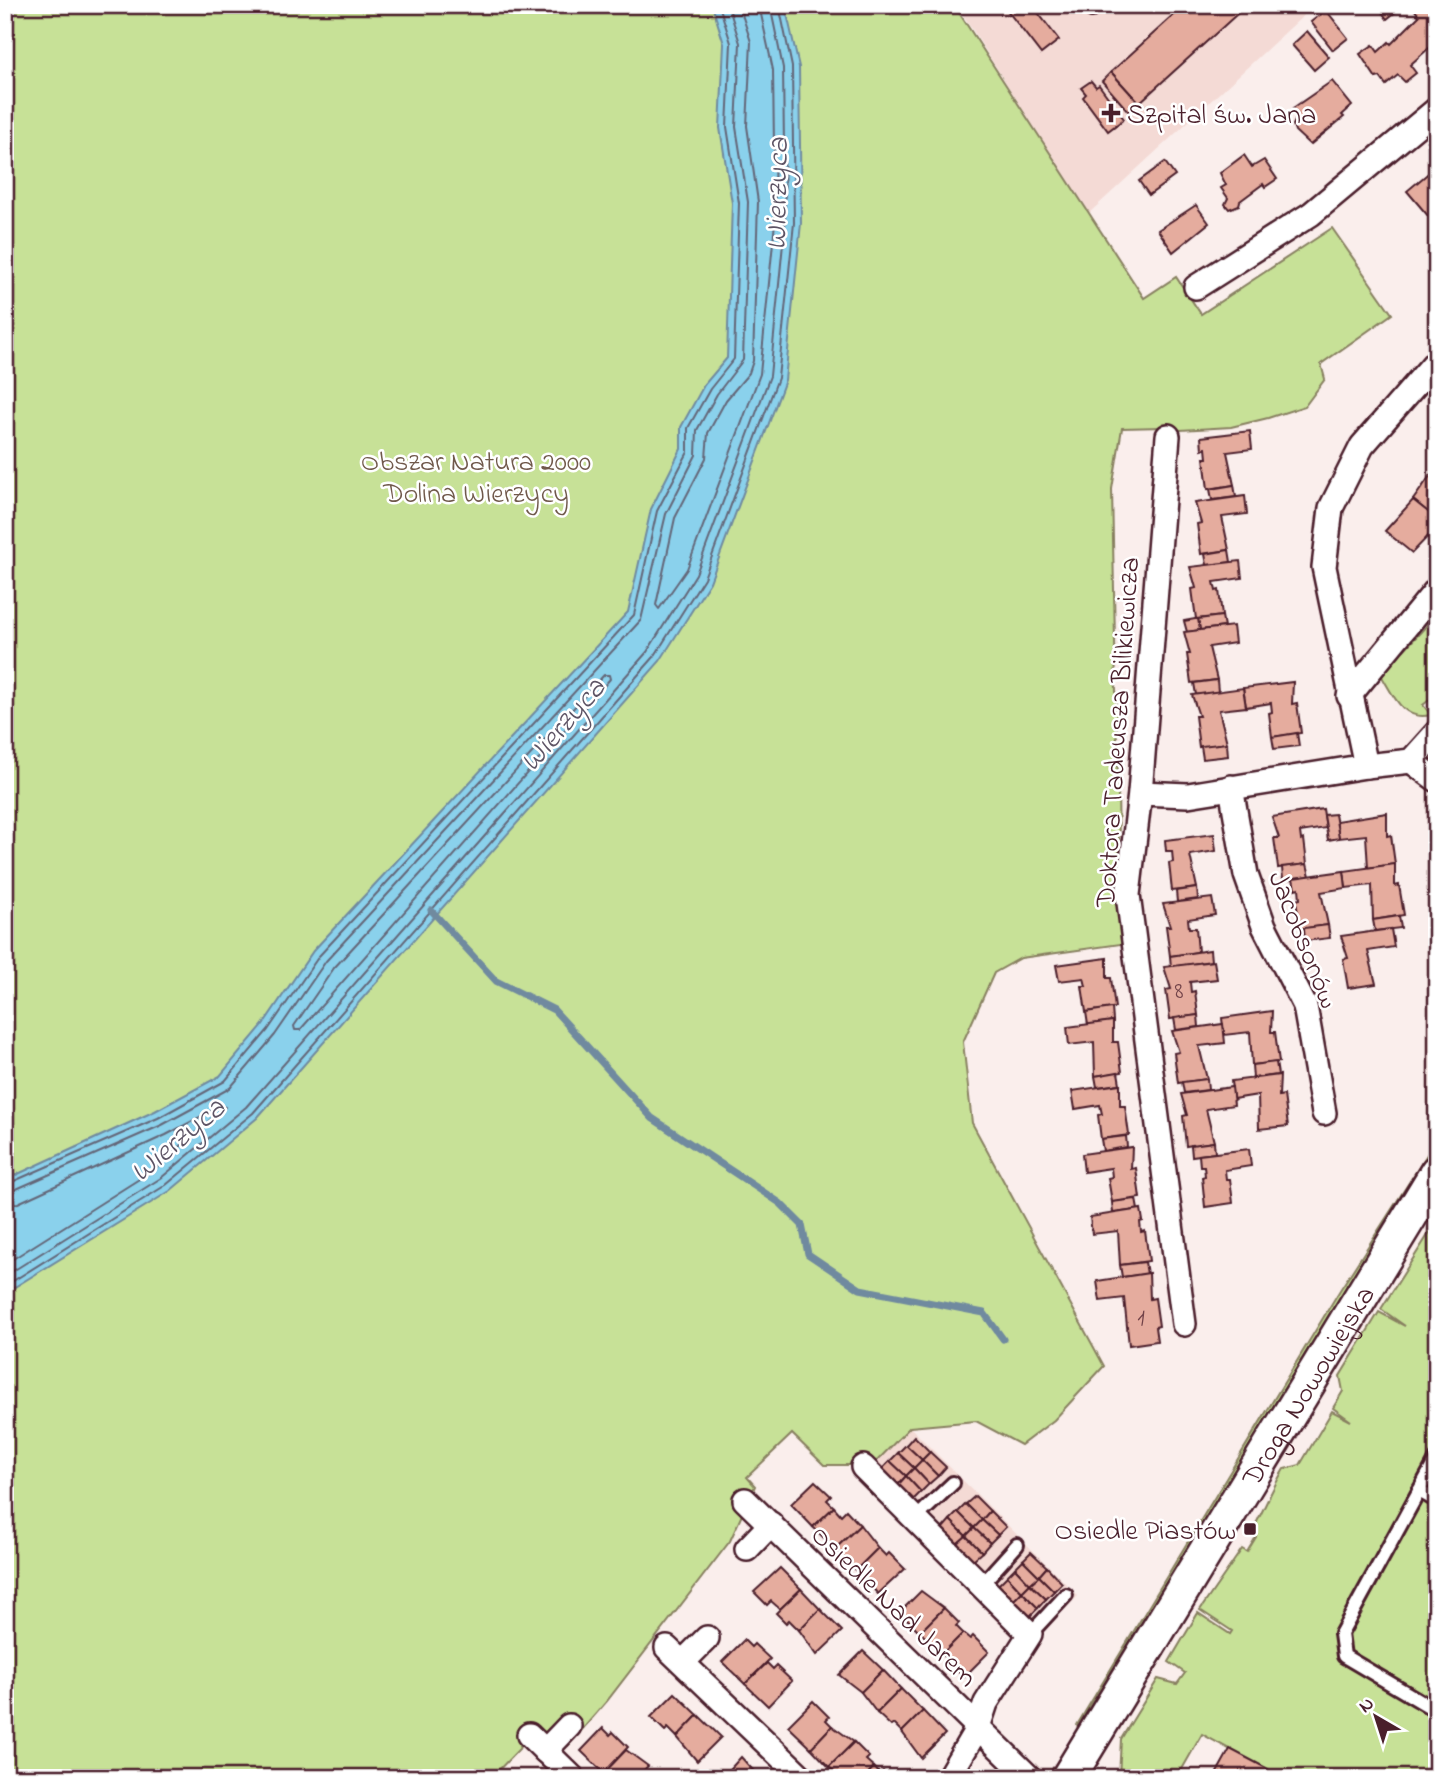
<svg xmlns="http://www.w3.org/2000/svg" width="1442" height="1783" font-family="'Indie Flower',sans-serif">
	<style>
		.built { fill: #f4dad5 }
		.green { fill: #c7e197; stroke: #888061; stroke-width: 2 }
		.water { fill: #8ad1ec; stroke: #708a9f; stroke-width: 2 }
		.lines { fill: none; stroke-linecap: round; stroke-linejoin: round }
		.shore { stroke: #646678; stroke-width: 2 }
		.stream { stroke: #708a9f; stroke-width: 7 }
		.building { fill: #e5ac9e; stroke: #4a1f2b; stroke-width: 2 }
		.lane-casing { stroke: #4a1f2b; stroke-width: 18 }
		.street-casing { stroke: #4a1f2b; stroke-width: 28 }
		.secondary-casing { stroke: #4a1f2b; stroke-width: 38 }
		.lane { stroke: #fff; stroke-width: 12 }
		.street { stroke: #fff; stroke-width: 23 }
		.secondary { stroke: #fff; stroke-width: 33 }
		.poi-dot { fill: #4a1f2b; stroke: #fff; stroke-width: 2.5 }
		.labels { text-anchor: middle; stroke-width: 5; stroke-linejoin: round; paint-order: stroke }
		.number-label { font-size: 24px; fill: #714248 }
		.poi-label { font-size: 28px; fill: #4a1f2b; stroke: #fff; text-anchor: start }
		.park-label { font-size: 28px; fill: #70594b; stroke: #fff }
		.street-label { font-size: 28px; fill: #4a1f2b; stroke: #fff }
		.water-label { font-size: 30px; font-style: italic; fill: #5d5465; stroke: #fff }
	</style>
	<rect width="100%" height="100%" fill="#faeeec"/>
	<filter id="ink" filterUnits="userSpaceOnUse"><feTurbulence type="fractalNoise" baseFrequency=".0143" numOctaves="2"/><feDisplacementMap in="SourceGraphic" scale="14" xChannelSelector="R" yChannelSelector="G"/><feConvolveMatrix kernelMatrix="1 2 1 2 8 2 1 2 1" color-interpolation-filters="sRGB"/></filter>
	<g filter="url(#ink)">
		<!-- built -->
		<g class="built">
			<path d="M957,5h358l-227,209z"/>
			<path d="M910,1427l168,169 -37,37 -168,-168z"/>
		</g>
		<!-- green -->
		<g class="green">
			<path d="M5,5h949l190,293 32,-21 25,37 131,-86 60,86 -71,50 4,15 -20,27 -37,12 -37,9 -51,3 -17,-3 -41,1 -10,61 9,455 -100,14 -27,15 -31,69 9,81 132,243 -50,54 -33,25 -45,-24 -66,6 -37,38h-49l-32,-31 -45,43 8,9 -25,55 -123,160 -39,45 -43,-11 -6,14 -28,29h-486z"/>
			<path d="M1429,623l8,6v65l-14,11 8,10c-28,7 -38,-20 -50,-40l4,-14 19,-11z"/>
			<path d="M1437,1139v10l-357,584 -3,-8 263,-435z"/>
			<path d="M1437,1221v557h-155l-80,-44 -25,44h-58l2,-39 37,-60 19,5 8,-11 -16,-11 29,-49 32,21 2,-3 -32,-21 42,-61 5,3 9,-15 -5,-4c12,-21 20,-43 33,-64l16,-4 32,-54 19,10 -18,-13 10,-17 -3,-15 39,-64 26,14 -24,-17z"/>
		</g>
		<!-- water -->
		<path class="water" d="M712,5h73l14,62 2,156 -16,157 -75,202 -50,79 -403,457 -87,73 -165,102v-113l150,-69 65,-35 42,-50 51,-75 315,-339 23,-103 30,-60v-22l23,-42 23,-27 5,-155 -12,-75 4,-84z"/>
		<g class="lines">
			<!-- shore -->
			<g class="shore">
				<path d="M739,5l12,37 -4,84 11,76 -5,159 -4,12 -23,27 -18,33 -2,25 -31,60 -19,87 3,4 28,-40 73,-195 15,-152 -2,-152 -14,-65"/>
				<path d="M604,675h5l1,4 -310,351h-5l-1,-4 40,-58z"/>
				<path d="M5,1185l153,-67 67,-37 43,-51 51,-74 315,-341 23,-104 31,-59v-24l22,-39 24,-30 5,-156 -12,-76 4,-84 -12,-38"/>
				<path d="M5,1194l157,-69 68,-37 45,-53 51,-74 315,-341 25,-106 30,-59 1,-25 20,-36 26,-34 5,-158 -12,-75 4,-84 -12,-38"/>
				<path d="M5,1205l13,-2 148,-68 55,-29 4,1 -70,62 -150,95"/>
				<path d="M5,1276l156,-98 85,-71 401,-455 49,-78 74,-198 15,-153 -2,-155 -13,-63"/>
				<path d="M5,1286l161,-101 87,-72 401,-456 50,-79 74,-200 16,-155 -2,-156 -13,-62"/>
			</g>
			<!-- stream -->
			<path class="stream" d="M431,910l65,71 58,29 98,108 128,85 22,22 6,29 52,35 124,24 19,26"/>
		</g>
		<!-- building -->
		<g class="building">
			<path d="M1003,5h29l27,35 -18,14z"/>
			<path d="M1185,5h62l-108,98 -28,-31z"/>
			<path d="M1377,5h27l-17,14z"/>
			<path d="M1421,5h10l6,7v43l-8,-7 -19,17 6,8 -11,9 -7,-7 -12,10 -6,-8 -4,1 -16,-24 13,-9 5,7 11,-10 2,2 28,-28 -4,-6z"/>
			<path d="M1326,10l22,28 -15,12 -22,-28z"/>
			<path d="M1307,31l22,26 -15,13 -22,-25z"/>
			<path d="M1111,72l28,31 -10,9 -27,-31z"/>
			<path d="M1091,81l5,6 3,-2 25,34 -16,12 -25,-34 3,-3 -5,-6z"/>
			<path d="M1332,81l20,25 -10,9 2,2 -34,28 -15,-14 -2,-6 5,-10 -5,-7z"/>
			<path d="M1244,155l8,12 12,-7 13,19 -12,8 -2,-3 -23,17 -1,4 -10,4 -4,-5 3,-6 -7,-10 5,-3 -6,-12z"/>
			<path d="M1165,162l10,14 -26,19 -10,-14z"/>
			<path d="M1437,166v44l-8,7 -22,-26z"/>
			<path d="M1196,205l13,18 -36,29 -15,-22z"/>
			<path d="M1250,431l2,18 -25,3 7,33 -26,4 -4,-31h3l-1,-10 -4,1 -1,-12z"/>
			<path d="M1437,466v53l-24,-19z"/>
			<path d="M1234,485l2,12 -24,3 -2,-11z"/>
			<path d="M1245,496l2,18 -25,3 7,33 -28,4 -4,-30 4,-1 -6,-20z"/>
			<path d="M1413,500l24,19v8l-25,26 -27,-22z"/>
			<path d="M1229,550l2,12 -24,3 -2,-11z"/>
			<path d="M1240,561l2,17 -28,4 2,9 3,-1 3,26 -26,3 -4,-30 4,-1 -6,-21z"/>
			<path d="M1222,616l2,11 -24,3 -2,-11z"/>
			<path d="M1195,619h3l2,11 -13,2 -3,-11z"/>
			<path d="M1233,626l2,17 -26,4 8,33 -26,3 -4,-29h3l-6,-22z"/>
			<path d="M1217,680l1,12 -22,3 -2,-12z"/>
			<path d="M1293,682l-1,22 5,-1 4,30 -29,4 -3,-24 3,-1 -1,-9 -25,4 -3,-19z"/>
			<path d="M1243,688l3,19 -27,3 8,33 -28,4 -4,-31h4l-7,-21z"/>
			<path d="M1297,733l2,13 -25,3 -2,-12z"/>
			<path d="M1227,743l1,13 -25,3 -2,-13z"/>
			<path d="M1323,809l3,19 -26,4 1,8 3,-1 3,25 -29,4 -4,-30h5l-7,-21z"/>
			<path d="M1387,813v23l4,-1 4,29 -27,4 -2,-33 -27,3 -3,-17z"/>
			<path d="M1335,814l4,24 -11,2 -4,-25z"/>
			<path d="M1214,834l2,17 -26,4 7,33 -25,3 -3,-28 4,-1 -1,-11h-6l-1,-11z"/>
			<path d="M1307,864l3,12 -27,4 -1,-13z"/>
			<path d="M1395,864v22l4,-1 5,30 -31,5 -1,-35 -26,3 -2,-17z"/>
			<path d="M1344,871l2,17 -25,4 7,33 -28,4 -4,-29 4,-1 -1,-11 -4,1 -2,-11z"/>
			<path d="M1197,888l1,11 -21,3 -1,-11z"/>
			<path d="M1212,898l3,17 -27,4 1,9h7l2,24 -28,4 -4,-30h4l-7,-22z"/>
			<path d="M1399,916l2,12 -26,3 -2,-11z"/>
			<path d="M1328,925l2,13 -25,3 -1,-13z"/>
			<path d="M1391,929l3,18 -26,4 8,33 -28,4 -5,-29 5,-1 -7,-22z"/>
			<path d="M1210,950l1,11 -40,6 -1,-11z"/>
			<path d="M1107,958v20h4l4,30 -29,4 -4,-26h4l-2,-8 -25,3 -3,-16z"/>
			<path d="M1214,961l3,18 -27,3 1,10 4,-1 3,24 -28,4 -4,-29 5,-1 -7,-22z"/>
			<path d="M1112,1008l1,13 -25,4 -2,-13z"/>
			<path d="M1272,1011l-1,21h4l4,30 -27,3 -2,-33 -26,3 -2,-17z"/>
			<path d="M1198,1015l1,12 -23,3 -2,-12z"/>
			<path d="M1113,1021v21h5l4,30 -27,4 -1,-34 -25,3 -2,-18z"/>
			<path d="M1223,1024l2,19 -26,3 8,33 -29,4 -4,-30 5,-1 -7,-21z"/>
			<path d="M1276,1062l2,13 -25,3 -1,-13z"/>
			<path d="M1118,1072l2,12 -23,3 -2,-11z"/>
			<path d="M1280,1075l-1,21 5,-1 4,31 -29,3 -1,-34 -25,4 -2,-18z"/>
			<path d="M1207,1079l1,11 -24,3 -2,-11z"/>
			<path d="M1120,1084v22h5l4,29 -28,4 -3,-24 4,-1 -2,-9 -25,4 -3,-18z"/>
			<path d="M1232,1087l2,18 -28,4 8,33 -28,4 -3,-30 4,-1 -6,-21z"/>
			<path d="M1126,1136l1,11 -24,4 -2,-12z"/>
			<path d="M1214,1142l1,11 -23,3 -1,-11z"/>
			<path d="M1132,1147l-1,22 5,-1 4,30 -28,4 -4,-24 4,-1 -1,-9 -27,4 -2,-18z"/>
			<path d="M1249,1149l2,17 -26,4 1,9h4l3,24 -28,4 -3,-30 3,-1 -1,-10h-4l-1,-11z"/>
			<path d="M1136,1199l2,11 -25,3 -1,-11z"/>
			<path d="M1141,1209l2,12 -3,1 1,10 4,-1 4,30 -29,4 -2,-34 -26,3 -2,-17z"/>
			<path d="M1145,1262l2,12 -25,3 -2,-12z"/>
			<path d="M1149,1273l1,26 5,-1 4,28 -4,1 2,14 -28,4 -5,-47 -24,3 -3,-20z"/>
			<path d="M914,1436l16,16 -8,8 -16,-15z"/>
			<path d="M906,1445l16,15 -8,8 -16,-15z"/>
			<path d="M930,1452l16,15 -8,9 -16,-16z"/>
			<path d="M898,1453l16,15 -8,8 -16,-15z"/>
			<path d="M922,1460l16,16 -9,8 -15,-16z"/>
			<path d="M890,1461l16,15 -8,9 -16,-16z"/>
			<path d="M914,1468l15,16 -8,8 -15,-16z"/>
			<path d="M906,1476l15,16 -8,8 -15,-15z"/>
			<path d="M815,1481l16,15 -4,4 7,7 -21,20 -22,-23z"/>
			<path d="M975,1496l15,15 -8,9 -16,-16z"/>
			<path d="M966,1504l16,16 -8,8 -16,-16z"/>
			<path d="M834,1507l7,8 5,-5 14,15 -25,24 -22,-22z"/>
			<path d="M990,1511l16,16 -8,8 -16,-15z"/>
			<path d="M958,1512l16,16 -8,8 -16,-16z"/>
			<path d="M950,1520l16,16 -9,8 -15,-15z"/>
			<path d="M982,1520l16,15 -8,8 -16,-15z"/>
			<path d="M860,1525l18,23 -22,22 -21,-21z"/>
			<path d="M974,1528l16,15 -8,9 -16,-16z"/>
			<path d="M966,1536l16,16 -9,8 -16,-16z"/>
			<path d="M878,1548l8,8 3,-3 16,16 -27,25 -22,-24z"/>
			<path d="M1031,1552l16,15 -8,9 -16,-16z"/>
			<path d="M1023,1560l16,16 -9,8 -15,-16z"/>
			<path d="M1047,1567l15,16 -8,8 -15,-15z"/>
			<path d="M780,1568l21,21 -21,20 -9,-8 -4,4 -13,-13z"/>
			<path d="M1015,1568l15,16 -8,8 -15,-16z"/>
			<path d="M1007,1576l15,16 -8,8 -16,-15z"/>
			<path d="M1039,1576l15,15 -8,8 -16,-15z"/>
			<path d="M1030,1584l16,15 -8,9 -16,-16z"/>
			<path d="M801,1589l19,20 -21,21 -10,-10 -3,3 -10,-10z"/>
			<path d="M921,1591l23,17 -24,24 -20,-20z"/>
			<path d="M1022,1592l16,16 -8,8 -16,-16z"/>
			<path d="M944,1608l15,15 -3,3 7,7 -21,21 -22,-22z"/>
			<path d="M820,1609l22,22 -25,24 -18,-25z"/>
			<path d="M963,1633l7,6 3,-3 16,16 -25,25 -22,-23z"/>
			<path d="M744,1640l7,7 3,-3 16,15 -25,25 -23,-22z"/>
			<path d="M863,1651l20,19 -22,22 -22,-17z"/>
			<path d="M767,1663l6,6 3,-3 16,15 -24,25 -23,-22z"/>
			<path d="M883,1670l18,19 -24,24 -16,-21z"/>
			<path d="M901,1689l22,22 -21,21 -8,-8 -3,2 -14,-13z"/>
			<path d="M675,1693l23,22 -21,22 -9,-9 -3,3 -14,-14z"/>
			<path d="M813,1701l16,16 -3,3 6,6 -21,22 -23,-22z"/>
			<path d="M923,1711l22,23 -24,24 -19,-26z"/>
			<path d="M698,1715l23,22 -24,24 -20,-24z"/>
			<path d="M832,1726l22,16 -25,25 -18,-19z"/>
			<path d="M603,1728l7,7 3,-3 15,15 -24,26 -23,-22z"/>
			<path d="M854,1742l15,15 -3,3 8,7 -10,11h-23l-12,-11z"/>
			<path d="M1230,1749l38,20 -5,9h-49z"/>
			<path d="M626,1750l22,16 -12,12h-27l-5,-5z"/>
			<path d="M741,1757l19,21h-38z"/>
			<path d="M874,1767l6,7 3,-3 8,7h-27z"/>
		</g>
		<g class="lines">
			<defs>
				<g id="lane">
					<path d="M1084,5l8,5 4,-5"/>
					<path d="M1437,1458l-96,176 3,22 93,55"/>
					<path d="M1419,1491l18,10"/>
					<path d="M915,1519l38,-36"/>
					<path d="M981,1585l36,-40"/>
					<path d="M1030,1634l36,-39"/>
				</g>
				<g id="street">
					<path d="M1196,287l115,-73 126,-105"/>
					<path d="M1168,436l-28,357 -12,102 56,429"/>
					<path d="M1349,696l88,-107"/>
					<path d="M1411,761l26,19"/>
					<path d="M1366,766l-42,-199 7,-59 31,-62 75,-86"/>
					<path d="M1231,787l15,88 18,51 41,80 19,107"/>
					<path d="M1140,793l48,2 178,-29 45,-5 26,-29"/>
					<path d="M863,1467l167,167 -44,69 -8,24 -30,51"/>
					<path d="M745,1500l285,278"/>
					<path d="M747,1549l24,-25"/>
					<path d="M667,1648l136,130"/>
					<path d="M683,1662l24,-24"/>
					<path d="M529,1735l44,43"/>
					<path d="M545,1751l24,-25"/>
				</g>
				<g id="secondary">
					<path id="s1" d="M1068,1778l369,-606"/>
				</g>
			</defs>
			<!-- lane casing -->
			<use href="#lane" class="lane-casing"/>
			<!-- street casing -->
			<use href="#street" class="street-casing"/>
			<!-- secondary casing -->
			<use href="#secondary" class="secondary-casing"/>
			<!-- lane -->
			<use href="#lane" class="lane"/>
			<!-- street -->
			<use href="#street" class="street"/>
			<!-- secondary -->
			<use href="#secondary" class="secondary"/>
		</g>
	</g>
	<!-- markers -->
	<g class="poi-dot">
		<path d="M1107.5 102.5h7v7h7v7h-7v7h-7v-7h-7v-7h7z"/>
		<rect x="1243" y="1522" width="14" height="14" rx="3.5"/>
	</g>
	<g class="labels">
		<!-- number labels -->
		<g class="number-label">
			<text x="1179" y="998">8</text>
			<text x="1141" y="1325">1</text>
		</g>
		<!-- poi labels -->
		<g class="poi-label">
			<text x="1127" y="123">Szpital św. Jana</text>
			<text x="1236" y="1539" text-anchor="end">Osiedle Piastów</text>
		</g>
		<!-- park labels -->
		<g class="park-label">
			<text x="476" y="470">Obszar Natura 2000<tspan x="476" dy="32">Dolina Wierzycy</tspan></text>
		</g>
		<!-- street labels -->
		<g class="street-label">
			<text transform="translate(1116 732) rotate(-86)" y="10">Doktora Tadeusza Bilikiewicza</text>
			<text transform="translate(1305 939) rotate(68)" y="10">Jacobsonów</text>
			<text dy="10" stroke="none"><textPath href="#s1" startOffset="460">Droga Nowowiejska</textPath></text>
			<text transform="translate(895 1605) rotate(44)" y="10">Osiedle Nad Jarem</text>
		</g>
		<!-- water labels -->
		<g class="water-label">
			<text transform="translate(776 194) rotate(-89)" y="10">Wierzyca</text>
			<text transform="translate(562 724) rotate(-49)" y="10">Wierzyca</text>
			<text transform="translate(177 1139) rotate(-40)" y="10">Wierzyca</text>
		</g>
	</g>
	<!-- margin -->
	<rect width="1442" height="1783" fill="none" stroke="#fff" stroke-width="28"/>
	<rect x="14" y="14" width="1414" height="1755" fill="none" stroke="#4a1f2b" stroke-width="2.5" filter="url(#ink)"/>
	<!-- north arrow -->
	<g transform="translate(1376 1717) rotate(321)" stroke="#ffffff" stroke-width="5" paint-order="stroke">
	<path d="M0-5L12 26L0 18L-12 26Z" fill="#4a1f2b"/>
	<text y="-10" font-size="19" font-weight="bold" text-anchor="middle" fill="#4a1f2b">N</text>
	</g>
</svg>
